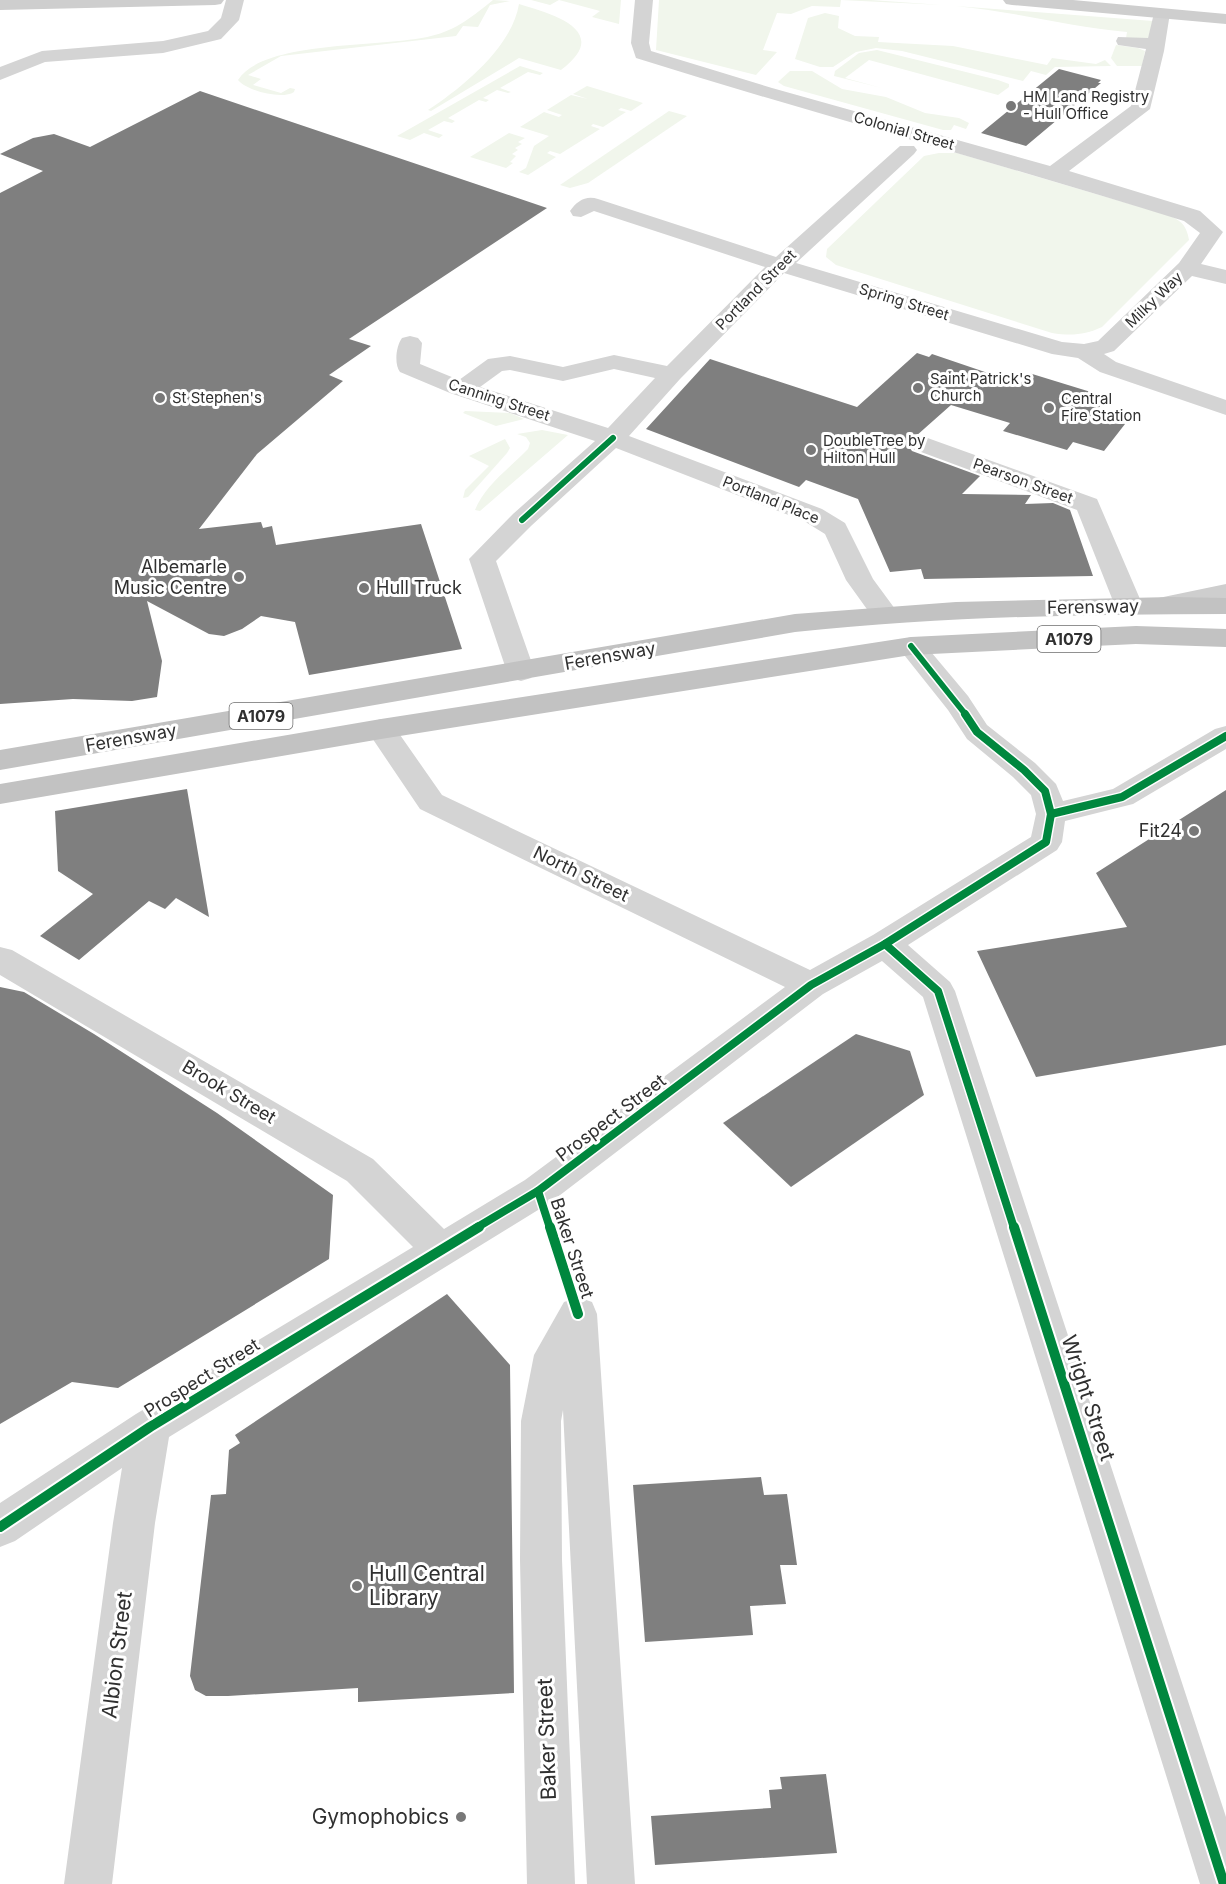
<svg xmlns="http://www.w3.org/2000/svg" width="1226" height="1884" font-family="Inter,sans-serif">
	<style>
		.green { fill: #f1f6ec }
		.building { fill: #7f7f7f }
		.lines { fill: none; stroke-linecap: round; stroke-linejoin: round }
		.street { fill: #d4d4d4; fill-rule: evenodd }
		.secondary { fill: #cecece; fill-rule: evenodd }
		.highway { fill: #c2c2c2; fill-rule: evenodd }
		.cycleway-far2-casing { stroke: #fff; stroke-width: 9 }
		.cycleway-far1-casing { stroke: #fff; stroke-width: 11 }
		.cycleway-casing { stroke: #fff; stroke-width: 14 }
		.cycleway-far2 { stroke: #00873e; stroke-width: 6 }
		.cycleway-far1 { stroke: #00873e; stroke-width: 8 }
		.cycleway { stroke: #00873e; stroke-width: 10 }
		.poi-dot { fill: #787878; stroke: #fff; stroke-width: 2 }
		.labels { text-anchor: middle; stroke-width: 6; stroke-linejoin: round; paint-order: stroke }
		.far-poi-label { font-size: 15px; fill: #303030; stroke: #fff; text-anchor: start }
		.far-street-label { font-size: 15px; fill: #303030; stroke: #fff }
		.shield { fill: #fff; stroke: #6e6e6e; stroke-width: 1.5 }
		.shield-label { font-size: 16px; font-weight: bold; fill: #303030 }
		.poi-label { font-size: 18px; fill: #303030; stroke: #fff; text-anchor: end }
		.street-label { font-size: 18px; fill: #303030; stroke: #fff }
		.near-street-label { font-size: 21px; fill: #303030; stroke: #fff }
		.near-poi-label { font-size: 21px; fill: #303030; stroke: #fff; text-anchor: start }
	</style>
	<rect width="100%" height="100%" fill="#fff"/>
	<!-- green -->
	<g class="green">
		<path d="M493,0l17,1 -20,4 -12,22 -15,-1 -7,10 -175,20 -33,19 13,4 -8,6 28,8 9,-5 5,1 -1,3c-12,8 -47,-1 -56,-12 26,-41 148,-32 193,-44 26,-6 42,-20 62,-36z"/>
		<path d="M531,0h90l-2,24 -27,-7 8,-6 -41,-11 -9,5z"/>
		<path d="M659,0h212l71,5 -101,-5 -1,7 -28,-1 -21,8 -14,-1 -14,37 14,2 -21,23 -100,-25z"/>
		<path d="M519,4c34,10 94,27 42,66l-42,-12 -88,53 -3,-1c35,-23 84,-63 91,-106z"/>
		<path d="M955,6l198,15 -5,17h-22l1,-6c-58,-5 -114,-21 -172,-26z"/>
		<path d="M825,13l14,3 -1,12 17,8 24,1 -1,5 75,4 94,19 5,-7 44,6 9,-4 6,6 -56,1 -9,8 -15,-4 -8,10 -121,-30 -26,-3 -20,4 -23,15h-13l-25,-8 13,-41z"/>
		<path d="M1116,45l22,3 7,3 -3,15h-25l-6,-8z"/>
		<path d="M877,50l121,30 11,4v3l-11,8 -129,-35 -24,18 37,10 -48,-12 1,-5 24,-18z"/>
		<path d="M520,66l23,7 -3,2 -12,-3 -28,16 11,4 -3,1 -11,-3 -14,8 6,2 -3,2 -7,-2 -31,18 7,3 -3,2 -8,-2 -16,9 15,5 -4,3 -15,-5 -14,7 -13,-4z"/>
		<path d="M790,71h22l30,18 44,8 39,16 34,5 10,5 -3,6 -12,-4 -3,5h-8l-159,-44 -6,-4z"/>
		<path d="M587,86l56,17 -12,8 -10,-3 -3,2 8,2 -23,15 -10,-3 -2,2 9,3 -40,25 -10,-3 -3,2 9,4 -28,18 -9,-3 7,-4 8,-22 15,-10 -29,-9 24,-15 15,5 3,-2 -15,-5 24,-15 17,4 -15,-5z"/>
		<path d="M669,111l18,5 -99,67 -18,5 -10,-3z"/>
		<path d="M509,133l16,5 -7,4 4,2 -7,4 3,2 -6,4 4,2 -6,6 3,1 -7,5 -36,-11z"/>
		<path d="M939,153h18l207,61c15,5 22,9 25,26l-87,87c-17,8 -31,9 -50,6l-216,-68 -10,-8 1,-8 97,-93z"/>
		<path d="M465,411l45,2 14,6 -28,7 -33,-13z"/>
		<path d="M542,430l26,5 -88,76 -5,-1c10,-25 35,-42 53,-61l2,-6 -4,-6 -9,-3z"/>
		<path d="M505,439l5,9 -3,5 -39,44 -5,1 2,-8 24,-24 -20,-10z"/>
	</g>
	<!-- building -->
	<g class="building">
		<path d="M1059,69l42,11 -3,3h3l-75,63 -45,-13z"/>
		<path d="M200,91l347,117 -198,131 22,7 -42,29 14,6 -86,73 -58,75 62,-7 2,6 9,-2 4,19 145,-21 41,125 -153,26 -14,-53 -34,-6 -19,13 -18,7 -15,-2 -62,-33 15,60 -5,36 -25,4 -59,-2 -73,5v-511l43,-22 -43,-17 33,-16 21,-4 36,13z"/>
		<path d="M917,353l12,4 3,-3 88,30 9,-11 65,20 -3,4 13,4 -10,13 31,10 -21,27 -31,-9 -6,8 -64,-19 7,-8 -59,-18 -44,39 5,7 68,25 -18,18 69,1 -6,9 28,-1 17,7 23,66 -169,3 -3,-10 -31,3 -32,-73 -52,-19 -7,7 -153,-58 64,-70 147,48z"/>
		<path d="M187,789l22,128 -33,-19 -11,11 -16,-8 -70,59 -39,-24 53,-42 -35,-23 -3,-60z"/>
		<path d="M1226,790v255l-190,32 -59,-126 150,-24 -31,-54z"/>
		<path d="M0,987l24,5 70,42 123,79 116,82 -4,64 -211,129 -46,-6 -72,42z"/>
		<path d="M856,1034l54,17 14,44 -133,92 -68,-64z"/>
		<path d="M447,1294l63,71 4,328 -156,9v-14l-130,8h-22l-11,-6 -5,-14 21,-181 15,-1 3,-44 11,-7 -5,-8z"/>
		<path d="M761,1477l3,18 23,-1 10,71h-17l6,39 -36,2 3,29 -108,7 -12,-157z"/>
		<path d="M826,1774l11,79 -182,12 -4,-49 120,-8 -2,-18 13,-1 -2,-12z"/>
	</g>
	<g class="lines">
		<!-- street -->
		<g class="street">
			<path d="M226,0h18l-5,20 -18,19 -58,14 -118,9 -45,18v-13l42,-16 121,-10 45,-10 13,-13z"/>
			<path d="M635,0h18l-4,43 2,8 121,37 278,78 81,-60 15,-57 -28,-4 -2,-4 2,-4 30,1 7,-29h12l3,4 -6,38 -14,58 -81,62 131,40 23,21 -22,32 25,6v14l-34,-8 -78,75 -10,3 12,8 110,38v15l-126,-43 -22,-14 -26,-4 -268,-81 -104,106 -51,57 193,73 23,14 28,56 25,34 -4,6 -10,3 -10,-3 -28,-39 -21,-46 -21,-13 -188,-73 -85,78 -35,35 39,111 -4,6 -10,3 -10,-3 -4,-6 -38,-113 44,-45 82,-73 -145,-48 -50,-21c-6,-8 -4,-26 2,-34l8,-2 8,2 4,5 -2,21 39,16 29,-21 22,-3 53,11 51,-12 53,11 98,-99 -171,-56 -13,6 -8,-1 -3,-5c7,-10 16,-16 28,-12l178,58 124,-111h14l3,4 -3,4 -118,109 266,79 22,2 14,-3 81,-78 21,-30 -16,-12c-182,-57 -366,-106 -548,-163l-5,-15zM614,369l41,9 -47,50 -128,-41 22,-16 8,-1 53,11z"/>
			<path d="M922,436l175,63 46,107 -4,6 -10,2 -10,-2 -4,-6 -38,-96 -164,-61 -4,-5 4,-5z"/>
			<path d="M911,637l10,3 47,56 19,29 48,38 21,21 7,17 50,-12 102,-60 11,-3v23l-93,55 -68,17 -3,21 -5,8 -149,95 42,37 5,9 271,826v67h-26l-277,-887 -41,-36 -59,33 -272,208 -382,235 -14,86 -43,361h-48l49,-361 9,-55 -107,73 -15,6v-44l136,-89 277,-167 -66,-66 -347,-206v-28l12,3 361,209 71,70 81,-49 260,-193 -365,-178 -54,-80 5,-7 10,-3 10,3 51,73 368,175 63,-35 158,-98 5,-23 -5,-19 -18,-18 -46,-38 -19,-29 -51,-64 4,-6z"/>
			<path d="M578,1297l14,5 5,12 38,570h-48l-24,-474 -2,11 1,139 13,324h-48l-7,-324 1,-139 13,-66 30,-53z"/>
		</g>
		<!-- secondary -->
		<g class="secondary">
			<path d="M0,0h224l-3,4 -6,1 -215,5z"/>
			<path d="M1003,0h70l153,14v10l-214,-19 -6,-1z"/>
			<path d="M1226,584v16l-67,14 -10,-2 -4,-6 4,-6z"/>
		</g>
		<!-- highway -->
		<g class="highway">
			<path d="M1172,597l54,1v16c-144,0 -288,3 -431,18l-795,138v-20l795,-136 161,-12z"/>
			<path d="M1136,626l90,3v18l-90,-3 -225,11 -530,84 -381,65v-20l381,-65 530,-82z"/>
		</g>
		<defs>
			<g id="cycleway-far2">
				<path d="M522,520l91,-82"/>
				<path d="M911,646l55,69"/>
			</g>
			<g id="cycleway-far1">
				<path d="M1051,814l71,-17 104,-61"/>
				<path d="M885,944l53,47 76,237"/>
				<path d="M538,1191l12,37"/>
				<path d="M476,1228l62,-37 273,-206 74,-41 161,-102 5,-28 -6,-23 -21,-21 -47,-38 -12,-18"/>
			</g>
			<g id="cycleway">
				<path d="M550,1227l28,87"/>
				<path d="M1014,1227l210,657"/>
				<path d="M0,1527l150,-100 329,-200"/>
			</g>
		</defs>
		<!-- cycleway-far2 casing -->
		<use href="#cycleway-far2" class="cycleway-far2-casing"/>
		<!-- cycleway-far1 casing -->
		<use href="#cycleway-far1" class="cycleway-far1-casing"/>
		<!-- cycleway casing -->
		<use href="#cycleway" class="cycleway-casing"/>
		<!-- cycleway-far2 -->
		<use href="#cycleway-far2" class="cycleway-far2"/>
		<!-- cycleway-far1 -->
		<use href="#cycleway-far1" class="cycleway-far1"/>
		<!-- cycleway -->
		<use href="#cycleway" class="cycleway"/>
	</g>
	<!-- markers -->
	<g class="poi-dot">
		<circle cx="1011" cy="106" r="6"/>
		<circle cx="918" cy="388" r="6"/>
		<circle cx="160" cy="398" r="6"/>
		<circle cx="1049" cy="408" r="6"/>
		<circle cx="811" cy="450" r="6"/>
		<circle cx="239" cy="577" r="6"/>
		<circle cx="364" cy="588" r="6"/>
		<circle cx="1194" cy="831" r="6"/>
		<circle cx="357" cy="1586" r="6"/>
		<circle cx="461" cy="1817" r="6"/>
	</g>
	<g class="labels">
		<!-- far-poi labels -->
		<g class="far-poi-label">
			<text x="1023" y="102">HM Land Registry<tspan x="1023" dy="17">- Hull Office</tspan></text>
			<text x="930" y="384">Saint Patrick's<tspan x="930" dy="17">Church</tspan></text>
			<text x="172" y="403">St Stephen's</text>
			<text x="1061" y="404">Central<tspan x="1061" dy="17">Fire Station</tspan></text>
			<text x="823" y="446">DoubleTree by<tspan x="823" dy="17">Hilton Hull</tspan></text>
		</g>
		<!-- far-street labels -->
		<g class="far-street-label">
			<text transform="translate(904 131) rotate(16)" y="5">Colonial Street</text>
			<text transform="translate(756 290) rotate(-45)" y="5">Portland Street</text>
			<text transform="translate(1154 300) rotate(-44)" y="5">Milky Way</text>
			<text transform="translate(904 302) rotate(17)" y="5">Spring Street</text>
			<text transform="translate(499 400) rotate(18)" y="5">Canning Street</text>
			<text transform="translate(1023 481) rotate(20)" y="5">Pearson Street</text>
			<text transform="translate(771 500) rotate(22)" y="5">Portland Place</text>
		</g>
		<!-- shield labels -->
		<g class="shield">
			<rect x="1037.5" y="626" width="63" height="26" rx="4.5"/>
			<rect x="229.5" y="703" width="63" height="26" rx="4.5"/>
		</g>
		<g class="shield-label">
			<text x="1069" y="645">A1079</text>
			<text x="261" y="722">A1079</text>
		</g>
		<!-- poi labels -->
		<g class="poi-label">
			<text x="227" y="573">Albemarle<tspan x="227" dy="21">Music Centre</tspan></text>
			<text x="376" y="594" text-anchor="start">Hull Truck</text>
			<text x="1182" y="837">Fit24</text>
		</g>
		<!-- street labels -->
		<g class="street-label">
			<text transform="translate(1093 607) rotate(-1)" y="6">Ferensway</text>
			<text transform="translate(610 656) rotate(-10)" y="6">Ferensway</text>
			<text transform="translate(131 738) rotate(-10)" y="6">Ferensway</text>
			<text transform="translate(581 874) rotate(26)" y="6">North Street</text>
			<text transform="translate(229 1092) rotate(31)" y="6">Brook Street</text>
			<text transform="translate(611 1118) rotate(-37)" y="6">Prospect Street</text>
			<text transform="translate(572 1248) rotate(72)" y="6">Baker Street</text>
			<text transform="translate(202 1378) rotate(-32)" y="6">Prospect Street</text>
		</g>
		<!-- near-street labels -->
		<g class="near-street-label">
			<text transform="translate(1088 1398) rotate(72)" y="7">Wright Street</text>
			<text transform="translate(117 1655) rotate(-83)" y="7">Albion Street</text>
			<text transform="translate(547 1739) rotate(-92)" y="7">Baker Street</text>
		</g>
		<!-- near-poi labels -->
		<g class="near-poi-label">
			<text x="369" y="1581">Hull Central<tspan x="369" dy="24">Library</tspan></text>
			<text x="449" y="1824" text-anchor="end">Gymophobics</text>
		</g>
	</g>
</svg>
